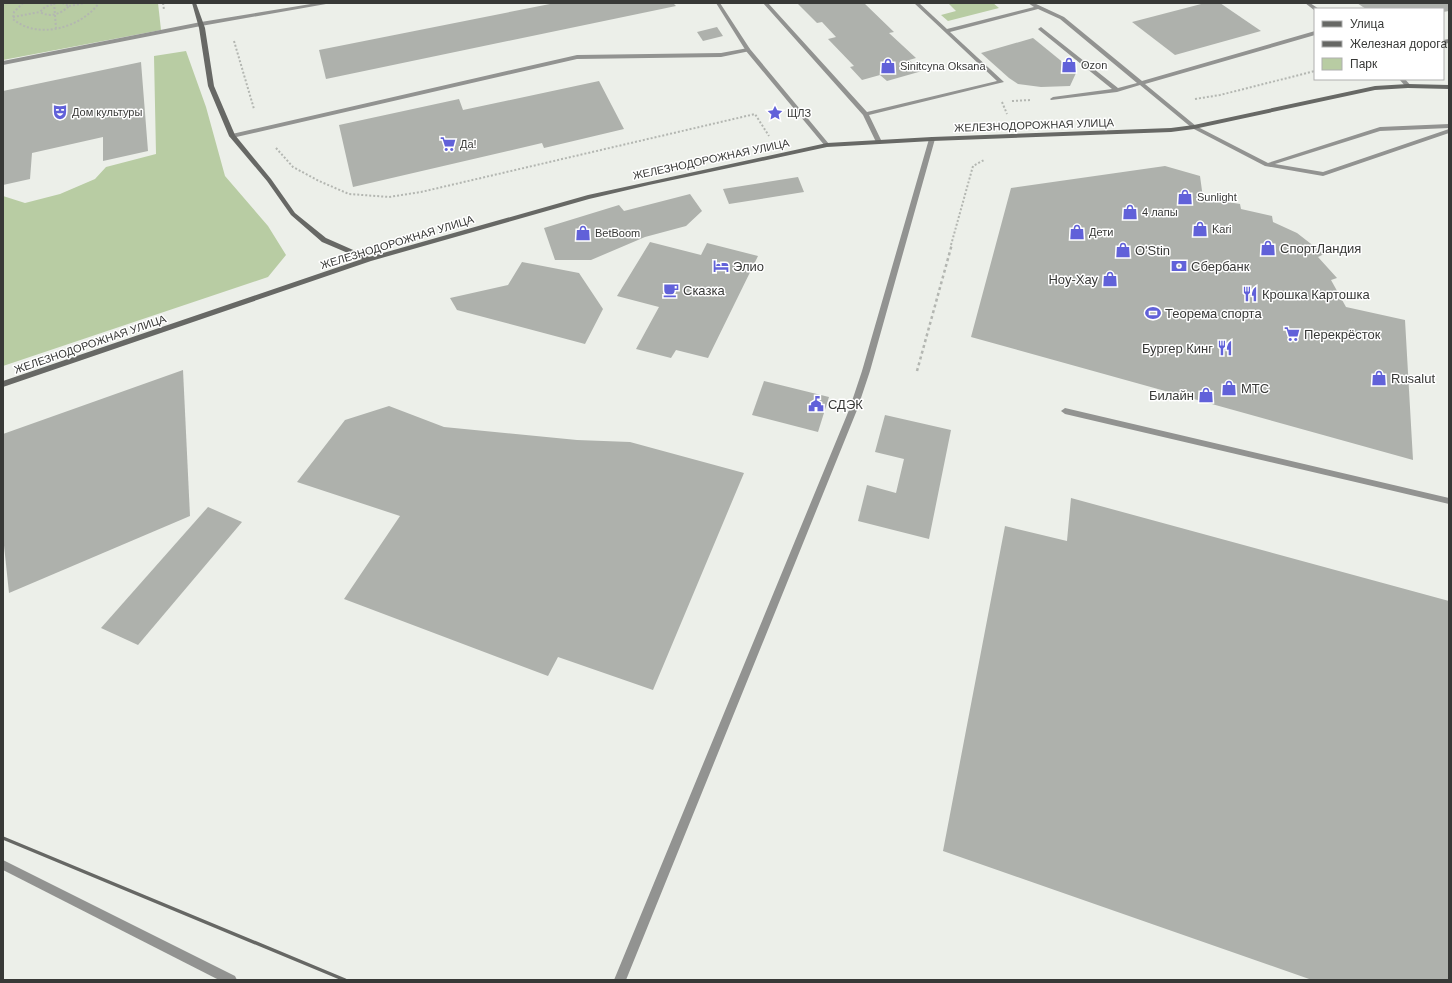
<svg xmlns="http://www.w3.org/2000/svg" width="1452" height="983" font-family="Arial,sans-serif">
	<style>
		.green { fill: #b8cca3 }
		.building { fill: #aeb1ac }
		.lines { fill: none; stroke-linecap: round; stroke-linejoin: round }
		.path-far1 { stroke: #b3b6b1; stroke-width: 2; stroke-dasharray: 2 2; stroke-linecap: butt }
		.path { stroke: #b3b6b1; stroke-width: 2.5; stroke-dasharray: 3 3; stroke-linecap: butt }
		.lane { fill: #929391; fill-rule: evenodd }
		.street { fill: #929391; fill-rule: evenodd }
		.secondary { fill: #676865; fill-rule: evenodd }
		.rail { stroke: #666764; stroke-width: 3.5 }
		.labels { text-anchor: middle; stroke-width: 3; stroke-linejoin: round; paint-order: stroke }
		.far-poi-label { font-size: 11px; fill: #383937; stroke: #fff; text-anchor: start }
		.far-street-label { font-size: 11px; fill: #383937; stroke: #fff }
		.poi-label { font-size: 13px; fill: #383937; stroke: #fff; text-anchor: start }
	</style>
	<rect width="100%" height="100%" fill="#ecefe9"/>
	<!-- green -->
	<g class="green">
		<path d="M3,3h155l3,27 -158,30z"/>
		<path d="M948,3h45l6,5 -51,13 -7,-6 15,-4z"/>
		<path d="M186,51l20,56 19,69 43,50 18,29 -18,22 -265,89v-170l22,7 35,-9 35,-15 11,-12 50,-13 -2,-98z"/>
	</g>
	<!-- building -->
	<g class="building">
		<path d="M555,3h118l3,3 -350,73 -7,-29z"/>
		<path d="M797,3h67l30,29 -5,1 27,25 -7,2 13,11 -35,10 -7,-6 -18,5 -12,-13 4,-1 -26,-27 8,-2 -14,-15 -5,1z"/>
		<path d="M1205,3h15l41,28 -86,24 -43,-33z"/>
		<path d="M1357,3h92v8l-6,1v-3h-77z"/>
		<path d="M717,27l6,9 -20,5 -6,-9z"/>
		<path d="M1033,38l43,35 -6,13 -29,1 -23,-3 -9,-6 -28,-25z"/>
		<path d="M141,62l7,89 -45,10v-24l-71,16 -2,26 -27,6v-94z"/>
		<path d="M599,81l25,48 -80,19 -2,-5 -189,44 -14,-62 120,-26 4,11z"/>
		<path d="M1165,166l35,10 3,22 37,6 1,5 31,7 1,6 24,11 27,21 -6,3 19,21 -6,2 15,27 59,13 8,140 -442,-123 40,-149z"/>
		<path d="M798,177l6,15 -75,12 -6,-15z"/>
		<path d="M690,194l12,17 -16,15 -41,11 -54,23h-36l-11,-32 75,-23 5,6z"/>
		<path d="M650,242l51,13 6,-12 51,13 -50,102 -32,-8 -5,8 -35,-9 23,-42 -42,-11z"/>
		<path d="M522,262l57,11 24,36 -18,35 -128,-34 -7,-12 58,-13z"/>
		<path d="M183,370l7,146 -181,77 -6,-57v-102z"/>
		<path d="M764,381l65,16 -11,35 -66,-17z"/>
		<path d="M389,406l55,21 133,13 53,2 114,31 -91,217 -95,-33 -10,19 -204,-77 56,-83 -103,-34 48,-62z"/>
		<path d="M885,415l66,15 -22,109 -71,-18 9,-36 29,8 8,-34 -29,-7z"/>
		<path d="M1071,498l378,103v379h-137l-369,-129 62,-325 62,15z"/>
		<path d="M208,507l34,15 -104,123 -37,-17z"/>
	</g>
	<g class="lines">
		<!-- path-far1 -->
		<g class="path-far1">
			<path d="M23,3l-9,9 -1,7c24,21 68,9 86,-16"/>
			<path d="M54,3l2,25"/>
			<path d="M56,3l-11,4 -5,5c10,6 21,2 29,-6l-7,-3"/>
			<path d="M163,3l1,7"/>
			<path d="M69,6l16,-3"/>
			<path d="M13,17l27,-5"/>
			<path d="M234,41l20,68"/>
			<path d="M1195,99l25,-4 95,-24"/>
			<path d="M1012,101l19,-1"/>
			<path d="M1002,102l5,12"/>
			<path d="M276,148l17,19 26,14 30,13 40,3 32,-5 334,-78 14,22"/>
			<path d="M951,245l22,-79 11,-6"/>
		</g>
		<!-- path -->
		<path class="path" d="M917,371l35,-127"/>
		<!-- lane -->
		<g class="lane">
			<path d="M317,3h11l-2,1 -125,22 -198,39v-4l198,-39z"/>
			<path d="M763,3h5l99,109 130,-31 -83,-78h5l28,26 87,-22 -6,-4h6l30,14 78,64 173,-50v4l-170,49 51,42 72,37 112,-36 69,-3v4l-69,3 -105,33 48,8 126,-43v4l-126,43 -58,-10 -73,-38 -52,-43 -23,7 -66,8 -1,-1 3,-2 59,-8 -73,-59 -1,-1 3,-2 77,61 19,-5 -77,-64 -22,-10 -88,23 54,50 -135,33 13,27 -3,2 -3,-2 -13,-27z"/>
			<path d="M1305,3h5l9,6 -5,1z"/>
			<path d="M1449,39v4l-6,1v-4z"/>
			<path d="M748,48l2,1v2l-29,6 -144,2 -345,79 -3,-2 3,-2 345,-79 144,-2z"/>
			<path d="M1399,79h6l6,7 -5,1z"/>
			<path d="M932,137l3,2 -65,232 -13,39 -231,570h-12l235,-570 13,-39 67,-232z"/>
			<path d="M1065,408l384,90v6l-384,-90 -4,-3z"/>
			<path d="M3,860l232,116 2,4h-18l-216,-110z"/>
		</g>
		<!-- street -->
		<path class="street" d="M716,3h4l30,46 79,95v2h-4l-79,-95z"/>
		<!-- secondary -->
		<path class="secondary" d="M192,3h4l9,25 9,58 21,49 36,44 24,34 31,25 43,19 219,-62 239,-52 105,-6 239,-9 23,-3 181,-39 33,-2 41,1v4l-41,-1 -33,2 -181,39 -23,3 -239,9 -105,6 -178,38 -60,14 -218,62 -368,126v-6l359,-122 -40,-17 -31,-27 -24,-34 -38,-45 -21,-50 -9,-58z"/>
		<!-- rail -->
		<path class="rail" d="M3,838l342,142"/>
	</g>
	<!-- icons -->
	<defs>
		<symbol id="shop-bare" viewBox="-9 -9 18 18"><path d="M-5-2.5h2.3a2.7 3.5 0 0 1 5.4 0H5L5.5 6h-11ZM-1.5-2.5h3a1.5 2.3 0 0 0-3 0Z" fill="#6161d9" stroke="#fff" stroke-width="2.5" paint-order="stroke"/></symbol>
		<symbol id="theatre-bare" viewBox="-9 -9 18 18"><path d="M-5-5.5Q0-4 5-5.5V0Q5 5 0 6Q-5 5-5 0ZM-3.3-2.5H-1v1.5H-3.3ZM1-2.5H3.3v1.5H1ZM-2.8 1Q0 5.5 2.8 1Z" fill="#6161d9" stroke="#fff" stroke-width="2.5" paint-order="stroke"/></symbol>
		<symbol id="sight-bare" viewBox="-9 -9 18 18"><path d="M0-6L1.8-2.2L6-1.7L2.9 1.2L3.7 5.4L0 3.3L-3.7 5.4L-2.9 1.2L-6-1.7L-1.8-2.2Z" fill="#6161d9" stroke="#fff" stroke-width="2.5" paint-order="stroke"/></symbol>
		<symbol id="supermarket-bare" viewBox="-9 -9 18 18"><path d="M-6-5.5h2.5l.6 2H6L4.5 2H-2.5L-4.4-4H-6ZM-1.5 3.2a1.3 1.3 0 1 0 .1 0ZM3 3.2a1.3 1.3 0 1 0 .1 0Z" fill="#6161d9" stroke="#fff" stroke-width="2.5" paint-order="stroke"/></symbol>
		<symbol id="hotel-bare" viewBox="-9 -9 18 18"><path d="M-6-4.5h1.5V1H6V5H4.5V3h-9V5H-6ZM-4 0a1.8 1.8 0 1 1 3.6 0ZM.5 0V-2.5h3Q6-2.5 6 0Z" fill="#6161d9" stroke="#fff" stroke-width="2.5" paint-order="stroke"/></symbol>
		<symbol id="bank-bare" viewBox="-9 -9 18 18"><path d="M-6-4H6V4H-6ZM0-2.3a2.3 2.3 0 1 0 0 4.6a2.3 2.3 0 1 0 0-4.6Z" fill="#6161d9" stroke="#fff" stroke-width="2.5" paint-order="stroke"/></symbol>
		<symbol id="cafe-bare" viewBox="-9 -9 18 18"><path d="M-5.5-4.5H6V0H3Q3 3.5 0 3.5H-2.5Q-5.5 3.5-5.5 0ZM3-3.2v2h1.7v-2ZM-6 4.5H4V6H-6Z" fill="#6161d9" stroke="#fff" stroke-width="2.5" paint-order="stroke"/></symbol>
		<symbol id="restaurant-bare" viewBox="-9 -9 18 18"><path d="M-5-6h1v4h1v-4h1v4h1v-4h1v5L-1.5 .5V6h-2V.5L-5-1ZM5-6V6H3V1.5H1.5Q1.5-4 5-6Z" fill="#6161d9" stroke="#fff" stroke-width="2.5" paint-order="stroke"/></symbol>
		<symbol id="stadium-bare" viewBox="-9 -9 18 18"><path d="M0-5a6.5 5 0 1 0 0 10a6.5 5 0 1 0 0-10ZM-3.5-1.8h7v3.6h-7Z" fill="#6161d9" stroke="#fff" stroke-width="2.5" paint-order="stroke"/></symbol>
		<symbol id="civic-bare" viewBox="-9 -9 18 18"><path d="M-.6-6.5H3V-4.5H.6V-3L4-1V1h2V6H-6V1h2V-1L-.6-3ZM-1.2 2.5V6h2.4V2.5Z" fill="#6161d9" stroke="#fff" stroke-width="2.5" paint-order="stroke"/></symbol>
	</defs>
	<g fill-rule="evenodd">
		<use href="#shop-bare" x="1058" y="54" width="22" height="22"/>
		<use href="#shop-bare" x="877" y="55" width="22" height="22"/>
		<use href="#theatre-bare" x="49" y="101" width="22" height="22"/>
		<use href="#sight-bare" x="764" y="102" width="22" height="22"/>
		<use href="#supermarket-bare" x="437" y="133" width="22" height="22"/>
		<use href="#shop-bare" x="1174" y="186" width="22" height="22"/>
		<use href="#shop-bare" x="1119" y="201" width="22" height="22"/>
		<use href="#shop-bare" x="1189" y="218" width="22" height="22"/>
		<use href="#shop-bare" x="1066" y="221" width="22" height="22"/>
		<use href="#shop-bare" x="572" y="222" width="22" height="22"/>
		<use href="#shop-bare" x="1257" y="237" width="22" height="22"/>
		<use href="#shop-bare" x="1112" y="239" width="22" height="22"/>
		<use href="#hotel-bare" x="710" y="255" width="22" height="22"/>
		<use href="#bank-bare" x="1168" y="255" width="22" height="22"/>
		<use href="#shop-bare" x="1099" y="268" width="22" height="22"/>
		<use href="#cafe-bare" x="660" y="279" width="22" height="22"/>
		<use href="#restaurant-bare" x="1239" y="283" width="22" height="22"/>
		<use href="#stadium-bare" x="1142" y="302" width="22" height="22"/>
		<use href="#supermarket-bare" x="1281" y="323" width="22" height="22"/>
		<use href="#restaurant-bare" x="1214" y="337" width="22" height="22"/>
		<use href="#shop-bare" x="1368" y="367" width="22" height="22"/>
		<use href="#shop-bare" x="1218" y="377" width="22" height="22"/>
		<use href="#shop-bare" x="1195" y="384" width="22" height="22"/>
		<use href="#civic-bare" x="805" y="393" width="22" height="22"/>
	</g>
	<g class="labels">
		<!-- far-poi labels -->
		<g class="far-poi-label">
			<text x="1081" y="69">Ozon</text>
			<text x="900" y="70">Sinitcyna Oksana</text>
			<text x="72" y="116">Дом культуры</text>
			<text x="787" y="117">ЩЛЗ</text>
			<text x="460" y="148">Да!</text>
			<text x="1197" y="201">Sunlight</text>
			<text x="1142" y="216">4 лапы</text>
			<text x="1212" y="233">Kari</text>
			<text x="1089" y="236">Дети</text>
			<text x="595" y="237">BetBoom</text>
		</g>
		<!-- far-street labels -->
		<g class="far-street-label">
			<text transform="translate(1034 125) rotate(-2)" y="4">ЖЕЛЕЗНОДОРОЖНАЯ УЛИЦА</text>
			<text transform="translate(711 159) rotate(-12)" y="4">ЖЕЛЕЗНОДОРОЖНАЯ УЛИЦА</text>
			<text transform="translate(397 242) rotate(-17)" y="4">ЖЕЛЕЗНОДОРОЖНАЯ УЛИЦА</text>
			<text transform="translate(90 344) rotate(-19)" y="4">ЖЕЛЕЗНОДОРОЖНАЯ УЛИЦА</text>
		</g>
		<!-- poi labels -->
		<g class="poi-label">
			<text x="1280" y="253">СпортЛандия</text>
			<text x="1135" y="255">O'Stin</text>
			<text x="733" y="271">Элио</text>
			<text x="1191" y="271">Сбербанк</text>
			<text x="1098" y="284" text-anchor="end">Ноу-Хау</text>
			<text x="683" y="295">Сказка</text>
			<text x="1262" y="299">Крошка Картошка</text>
			<text x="1165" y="318">Теорема спорта</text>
			<text x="1304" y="339">Перекрёсток</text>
			<text x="1213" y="353" text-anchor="end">Бургер Кинг</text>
			<text x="1391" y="383">Rusalut</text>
			<text x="1241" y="393">МТС</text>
			<text x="1194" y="400" text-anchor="end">Билайн</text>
			<text x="828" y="409">СДЭК</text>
		</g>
	</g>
	<!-- border -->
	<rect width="1452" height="983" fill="none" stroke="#383937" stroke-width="8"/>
	<!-- legend -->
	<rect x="1314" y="8" width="130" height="72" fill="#ffffff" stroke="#afb0af"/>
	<rect x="1322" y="21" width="20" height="6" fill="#676865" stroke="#afb0af"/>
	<text x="1350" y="28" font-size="12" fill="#383937">Улица</text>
	<rect x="1322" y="41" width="20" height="6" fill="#666764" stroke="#afb0af"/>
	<text x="1350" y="48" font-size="12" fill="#383937">Железная дорога</text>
	<rect x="1322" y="58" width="20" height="12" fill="#b8cca3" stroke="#afb0af"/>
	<text x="1350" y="68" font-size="12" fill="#383937">Парк</text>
</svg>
